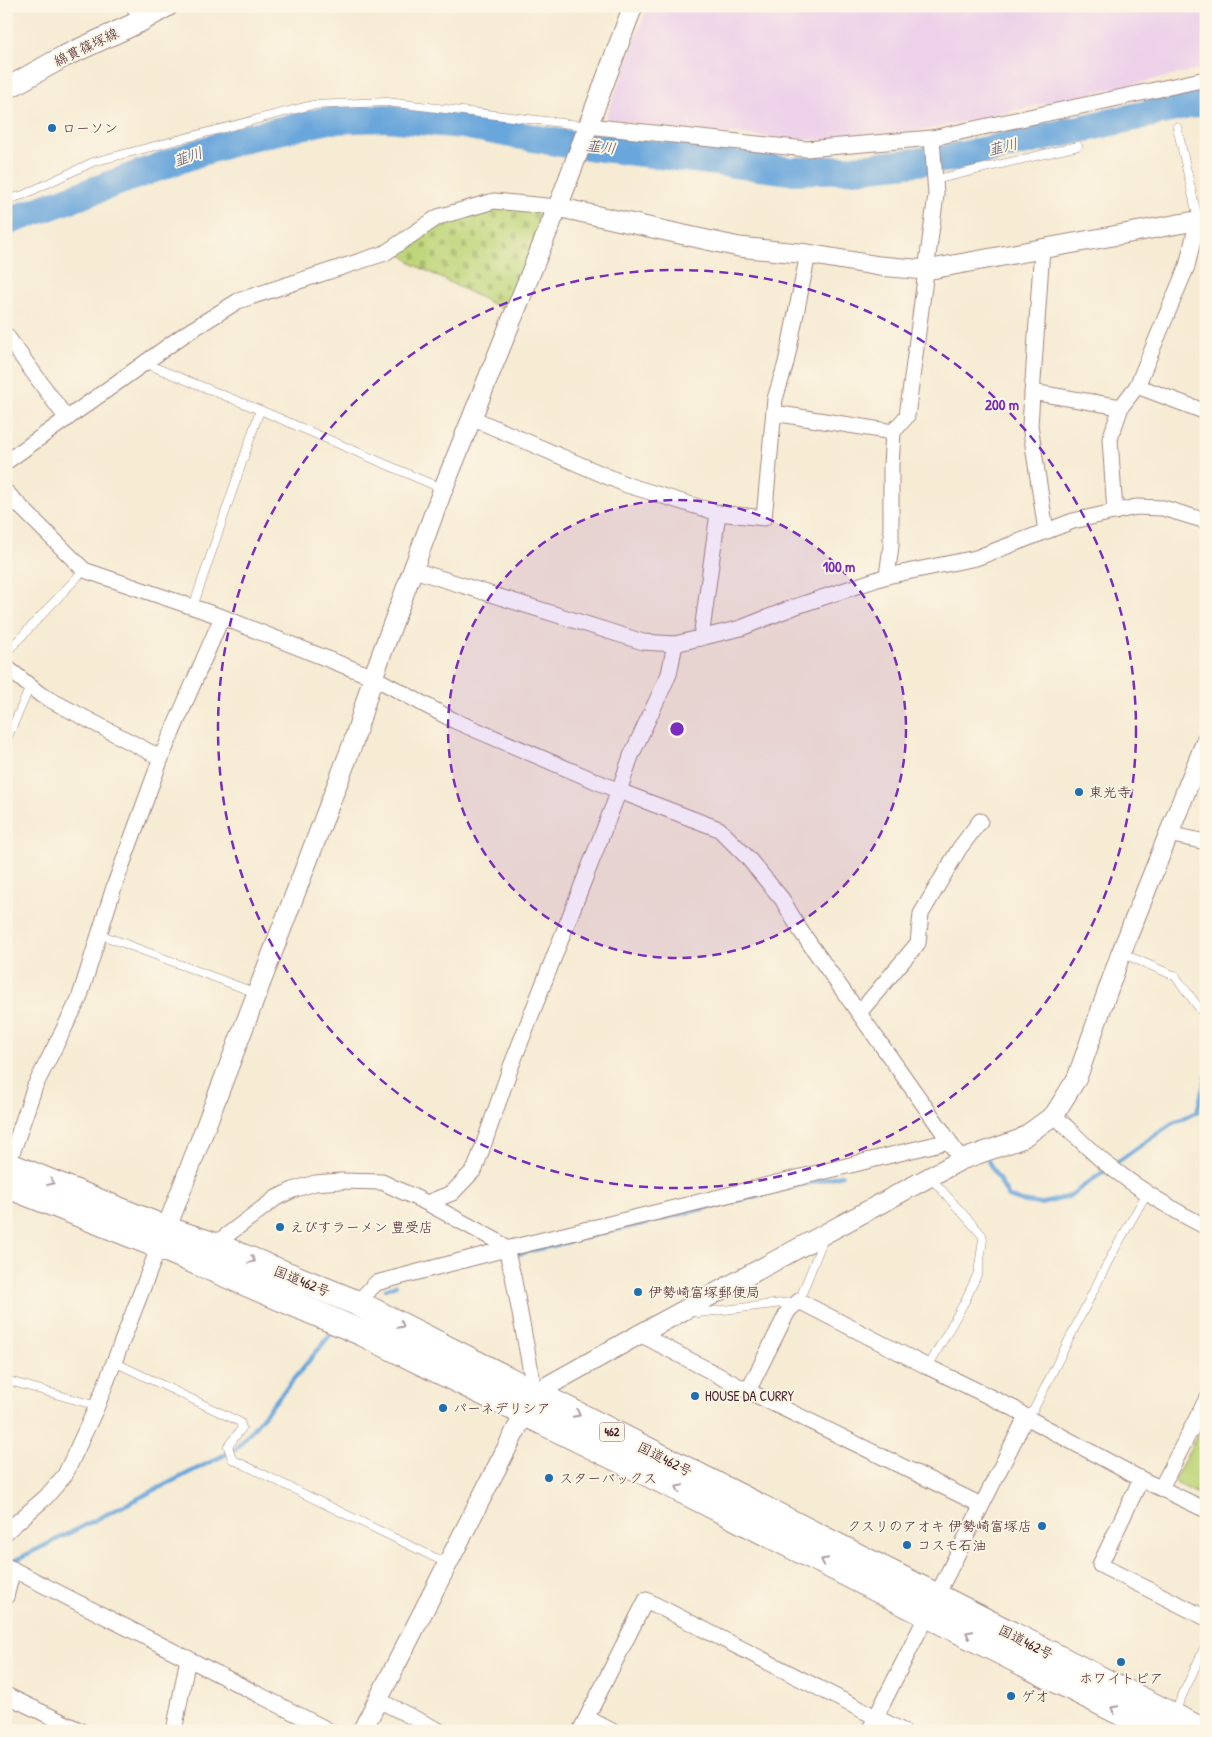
<svg xmlns="http://www.w3.org/2000/svg" width="1212" height="1737" font-family="'Patrick Hand','Klee One',sans-serif">
	<style>
		.built { fill: #edd1e9 }
		.cemetery { fill: url(#cemetery-stones); stroke: #847a52 }
		.park { fill: #bed579; stroke: #847a52 }
		.lines { fill: none; stroke-linecap: round; stroke-linejoin: round }
		.stream { stroke: #69a6db; stroke-width: 4.5 }
		.river { stroke: #69a6db; stroke-width: 28 }
		.service-casing { stroke: #a0857f; stroke-width: 9 }
		.minor-casing { stroke: #a0857f; stroke-width: 17 }
		.tertiary-casing { stroke: #a0857f; stroke-width: 21 }
		.secondary-casing { stroke: #a0857f; stroke-width: 23 }
		.trunk-casing { stroke: #a0857f; stroke-width: 27 }
		.service { stroke: #fff; stroke-width: 8 }
		.minor { stroke: #fff; stroke-width: 15 }
		.tertiary { stroke: #fff; stroke-width: 19 }
		.secondary { stroke: #fff; stroke-width: 21 }
		.trunk { stroke: #fff; stroke-width: 25 }
		.oneway { stroke: #ae9aa0 }
		.ring { fill: none; stroke: #7b2cbf; stroke-width: 2.5; stroke-dasharray: 9 6 }
		.poi-dot { fill: #1f6fb2; stroke: #fcf5e5; stroke-width: 2 }
		.labels { text-anchor: middle; stroke-width: 4; stroke-linejoin: round; paint-order: stroke }
		.shield { fill: #fcf5e5; stroke: #7f5f63; stroke-width: 1 }
		.shield-label { font-size: 12px; font-weight: bold; fill: #4a1f2b }
		.street-label { font-size: 14px; fill: #4a1f2b; stroke: #fcf5e5 }
		.poi-label { font-size: 14px; fill: #4a1f2b; stroke: #fcf5e5; text-anchor: start }
		.water-label { font-size: 15px; font-style: italic; fill: #565571; stroke: #fcf5e5 }
		.centre { fill: #7b2cbf; stroke: #fcf5e5; stroke-width: 2.5 }
		.ring-label { font-size: 15px; text-anchor: middle; font-weight: bold; fill: #7b2cbf; stroke: #fcf5e5; stroke-width: 4; stroke-linejoin: round; paint-order: stroke }
	</style>
	<defs>
		<pattern id="cemetery-stones" width="16" height="16" patternUnits="userSpaceOnUse" patternTransform="scale(1.25)"><rect width="16" height="16" fill="#bed579"/><path d="M2 7V4a2 2 0 0 1 4 0v3zM10 15v-3a2 2 0 0 1 4 0v3z" fill="#a5b669"/></pattern>
	</defs>
	<rect width="100%" height="100%" fill="#fcf5e5"/>
	<filter id="ink" filterUnits="userSpaceOnUse"><feTurbulence type="fractalNoise" baseFrequency=".02" numOctaves="2"/><feDisplacementMap in="SourceGraphic" scale="10" xChannelSelector="R" yChannelSelector="G"/><feConvolveMatrix kernelMatrix="1 2 1 2 8 2 1 2 1" color-interpolation-filters="sRGB"/></filter>
	<filter id="wash" filterUnits="userSpaceOnUse"><feTurbulence type="fractalNoise" baseFrequency=".0096" numOctaves="4" result="noise"/><feDisplacementMap in="SourceGraphic" scale="20" xChannelSelector="R" yChannelSelector="G"/><feGaussianBlur stdDeviation="1.12" result="paint"/><feColorMatrix in="noise" values="0 0 0 0 0 0 0 0 0 0 0 0 0 0 0 0 0 1.4 0 .05"/><feComposite in="paint" operator="in"/></filter>
	<g filter="url(#wash)">
		<rect width="100%" height="100%" fill="#f6ebd3"/>
		<!-- built -->
		<path class="built" d="M648,6h558v62l-276,61 -93,11 -44,-1 -122,-11 -65,-10z"/>
		<!-- cemetery -->
		<path class="cemetery" d="M493,204l56,7 -40,101 -96,-48 -12,-10 34,-28z"/>
		<!-- park -->
		<path class="park" d="M1206,1418v80l-30,-15 -1,-4z"/>
		<g class="lines">
			<!-- stream -->
			<g class="stream">
				<path d="M958,1148l11,-2 2,2"/>
				<path d="M988,1161l21,36 12,4 19,3 28,-7 103,-73 26,-12 9,-35"/>
				<path d="M510,1256l332,-81"/>
				<path d="M386,1289l10,-4"/>
				<path d="M10,1563l226,-114 95,-115"/>
			</g>
			<!-- river -->
			<path class="river" d="M6,222l195,-70 49,-15 79,-17 57,-2 77,7 98,18 230,28 63,-2 97,-11 255,-57"/>
		</g>
	</g>
	<g filter="url(#ink)">
		<g class="lines">
			<defs>
				<g id="service">
					<path d="M1177,127l21,92"/>
					<path d="M934,180l144,-34"/>
					<path d="M6,200l17,-5 70,-33 219,-57 75,-3 200,24"/>
					<path d="M144,363l116,47 183,79"/>
					<path d="M193,607l67,-197"/>
					<path d="M6,653l78,-83"/>
					<path d="M6,741l24,-54"/>
					<path d="M99,934l157,59"/>
					<path d="M1121,953l54,23 31,41"/>
					<path d="M689,1311l9,2 101,-12 25,-63"/>
					<path d="M114,1362l126,60 2,6 -14,18 4,13 216,105"/>
					<path d="M928,1367l37,-66 13,-28 5,-34 -1,-4 -52,-58"/>
					<path d="M6,1380l91,26"/>
					<path d="M1026,1417l8,-8 77,-153 36,-63"/>
					<path d="M1177,1707l29,-63"/>
				</g>
				<g id="minor">
					<path d="M134,6l7,15"/>
					<path d="M588,126l218,23 126,-11 4,57 -29,221 -14,16 -2,34v80l-4,30"/>
					<path d="M932,138l274,-59"/>
					<path d="M1042,248l-12,177 16,106"/>
					<path d="M6,335l61,84"/>
					<path d="M1137,386l50,-120 11,-47"/>
					<path d="M1032,392l89,15"/>
					<path d="M774,413l119,19"/>
					<path d="M472,418l155,67 91,28 46,5 11,-119 11,-36 22,-109"/>
					<path d="M6,462l179,-128 53,-33 147,-48 53,-36 56,-16 63,6"/>
					<path d="M6,492l78,78 138,47 151,60 82,44 164,70 100,38 28,28 35,42 18,31 143,202 18,28"/>
					<path d="M1115,512l-5,-73 11,-32 16,-21 69,26"/>
					<path d="M414,570l229,72 32,2 66,-16 53,-21 93,-31 89,-18 97,-37 63,-14 27,1 43,13"/>
					<path d="M701,638l17,-125"/>
					<path d="M6,667l35,28 120,63"/>
					<path d="M1168,834l38,8"/>
					<path d="M859,1013l59,-70 3,-29 38,-65 21,-28"/>
					<path d="M1054,1115c17,16 33,33 51,48 31,24 65,46 101,64"/>
					<path d="M8,1165l27,-79 44,-87 35,-112 47,-129 61,-141"/>
					<path d="M427,1203l70,38 9,8 443,-108"/>
					<path d="M214,1245l62,-47 17,-8 22,-7 26,-2 41,1 45,21 25,-10 23,-24 35,-100 109,-278 12,-35 38,-82 6,-30"/>
					<path d="M357,1303l19,-20 130,-34 7,27 22,117"/>
					<path d="M640,1334l108,57 40,-80 11,-10 129,66 87,42 11,8 115,62 65,31"/>
					<path d="M748,1391l233,114"/>
					<path d="M1141,1479l-41,86 106,53"/>
					<path d="M1161,1488l45,-88"/>
					<path d="M6,1532l40,-35 19,-22 32,-69 62,-160"/>
					<path d="M6,1566l324,165"/>
					<path d="M6,1597l7,-28"/>
					<path d="M6,1695l75,36"/>
					<path d="M378,1700l62,31"/>
					<path d="M587,1718l25,13"/>
					<path d="M174,1731l14,-73"/>
					<path d="M580,1731l66,-131 257,131"/>
					<path d="M869,1731l157,-314"/>
				</g>
				<g id="tertiary">
					<path d="M557,207l182,40 69,7 71,12 47,4 280,-51"/>
					<path d="M162,1240l191,-497 20,-66 70,-188 119,-293 71,-190"/>
					<path d="M362,1731l173,-338 105,-59 321,-174 60,-21 33,-24 23,-37 44,-125 85,-212"/>
				</g>
				<path id="secondary" d="M6,89l57,-32 78,-36 26,-15"/>
				<g id="trunk">
					<path d="M6,1164l160,65 48,16 143,58 846,428"/>
					<path d="M6,1185l153,61 203,87 331,163 464,235"/>
				</g>
			</defs>
			<!-- service casing -->
			<use href="#service" class="service-casing"/>
			<!-- minor casing -->
			<use href="#minor" class="minor-casing"/>
			<!-- tertiary casing -->
			<use href="#tertiary" class="tertiary-casing"/>
			<!-- secondary casing -->
			<use href="#secondary" class="secondary-casing"/>
			<!-- trunk casing -->
			<use href="#trunk" class="trunk-casing"/>
			<!-- service -->
			<use href="#service" class="service"/>
			<!-- minor -->
			<use href="#minor" class="minor"/>
			<!-- tertiary -->
			<use href="#tertiary" class="tertiary"/>
			<!-- secondary -->
			<use href="#secondary" class="secondary"/>
			<!-- trunk -->
			<use href="#trunk" class="trunk"/>
		</g>
		<!-- one-way arrows -->
		<defs><path id="oneway-chevron" d="M-2-3.5L2.5 0L-2 3.5" fill="none" stroke-width="1.6" stroke-linecap="round" stroke-linejoin="round" transform="scale(1.25)"/></defs>
		<g class="oneway">
			<use href="#oneway-chevron" transform="translate(51 1182) rotate(22)"/>
			<use href="#oneway-chevron" transform="translate(252 1260) rotate(22)"/>
			<use href="#oneway-chevron" transform="translate(401 1325) rotate(27)"/>
			<use href="#oneway-chevron" transform="translate(577 1414) rotate(27)"/>
			<use href="#oneway-chevron" transform="translate(679 1488) rotate(-154)"/>
			<use href="#oneway-chevron" transform="translate(824 1561) rotate(-153)"/>
			<use href="#oneway-chevron" transform="translate(969 1634) rotate(-153)"/>
			<use href="#oneway-chevron" transform="translate(1114 1709) rotate(-153)"/>
		</g>
	</g>
	<!-- distance rings -->
	<circle cx="677" cy="729" r="229" fill="#7b2cbf" fill-opacity=".12"/>
	<g class="ring">
		<circle cx="677" cy="729" r="229"/>
		<circle cx="677" cy="729" r="459"/>
	</g>
	<!-- markers -->
	<g class="poi-dot">
		<circle cx="52" cy="128" r="5"/>
		<circle cx="1079" cy="792" r="5"/>
		<circle cx="280" cy="1227" r="5"/>
		<circle cx="638" cy="1292" r="5"/>
		<circle cx="695" cy="1396" r="5"/>
		<circle cx="443" cy="1408" r="5"/>
		<circle cx="549" cy="1478" r="5"/>
		<circle cx="1042" cy="1526" r="5"/>
		<circle cx="907" cy="1545" r="5"/>
		<circle cx="1121" cy="1662" r="5"/>
		<circle cx="1011" cy="1696" r="5"/>
	</g>
	<g class="labels">
		<!-- shield labels -->
		<rect class="shield" x="599.5" y="1422.5" width="25" height="19" rx="4"/>
		<g class="shield-label">
			<text x="612" y="1436">462</text>
		</g>
		<!-- street labels -->
		<g class="street-label">
			<text transform="translate(86 47) rotate(-26)" y="5">綿貫篠塚線</text>
			<text transform="translate(302 1281) rotate(22)" y="5">国道462号</text>
			<text transform="translate(665 1459) rotate(27)" y="5">国道462号</text>
			<text transform="translate(1026 1642) rotate(27)" y="5">国道462号</text>
		</g>
		<!-- poi labels -->
		<g class="poi-label">
			<text x="62" y="133">ローソン</text>
			<text x="1089" y="797">東光寺</text>
			<text x="290" y="1232">えびすラーメン 豊受店</text>
			<text x="648" y="1297">伊勢崎富塚郵便局</text>
			<text x="705" y="1401">HOUSE DA CURRY</text>
			<text x="453" y="1413">パーネデリシア</text>
			<text x="559" y="1483">スターバックス</text>
			<text x="1032" y="1531" text-anchor="end">クスリのアオキ 伊勢崎富塚店</text>
			<text x="917" y="1550">コスモ石油</text>
			<text x="1121" y="1683" text-anchor="middle">ホワイトピア</text>
			<text x="1021" y="1701">ゲオ</text>
		</g>
		<!-- water labels -->
		<g class="water-label">
			<text transform="translate(601 147) rotate(7)" y="5">韮川</text>
			<text transform="translate(1003 147) rotate(-13)" y="5">韮川</text>
			<text transform="translate(188 157) rotate(-19)" y="5">韮川</text>
		</g>
	</g>
	<circle cx="677" cy="729" r="8" class="centre"/>
	<g class="ring-label">
		<text x="1002" y="410">200 m</text>
		<text x="839" y="572">100 m</text>
	</g>
	<!-- margin -->
	<rect width="1212" height="1737" fill="none" stroke="#fcf5e5" stroke-width="25"/>
</svg>
